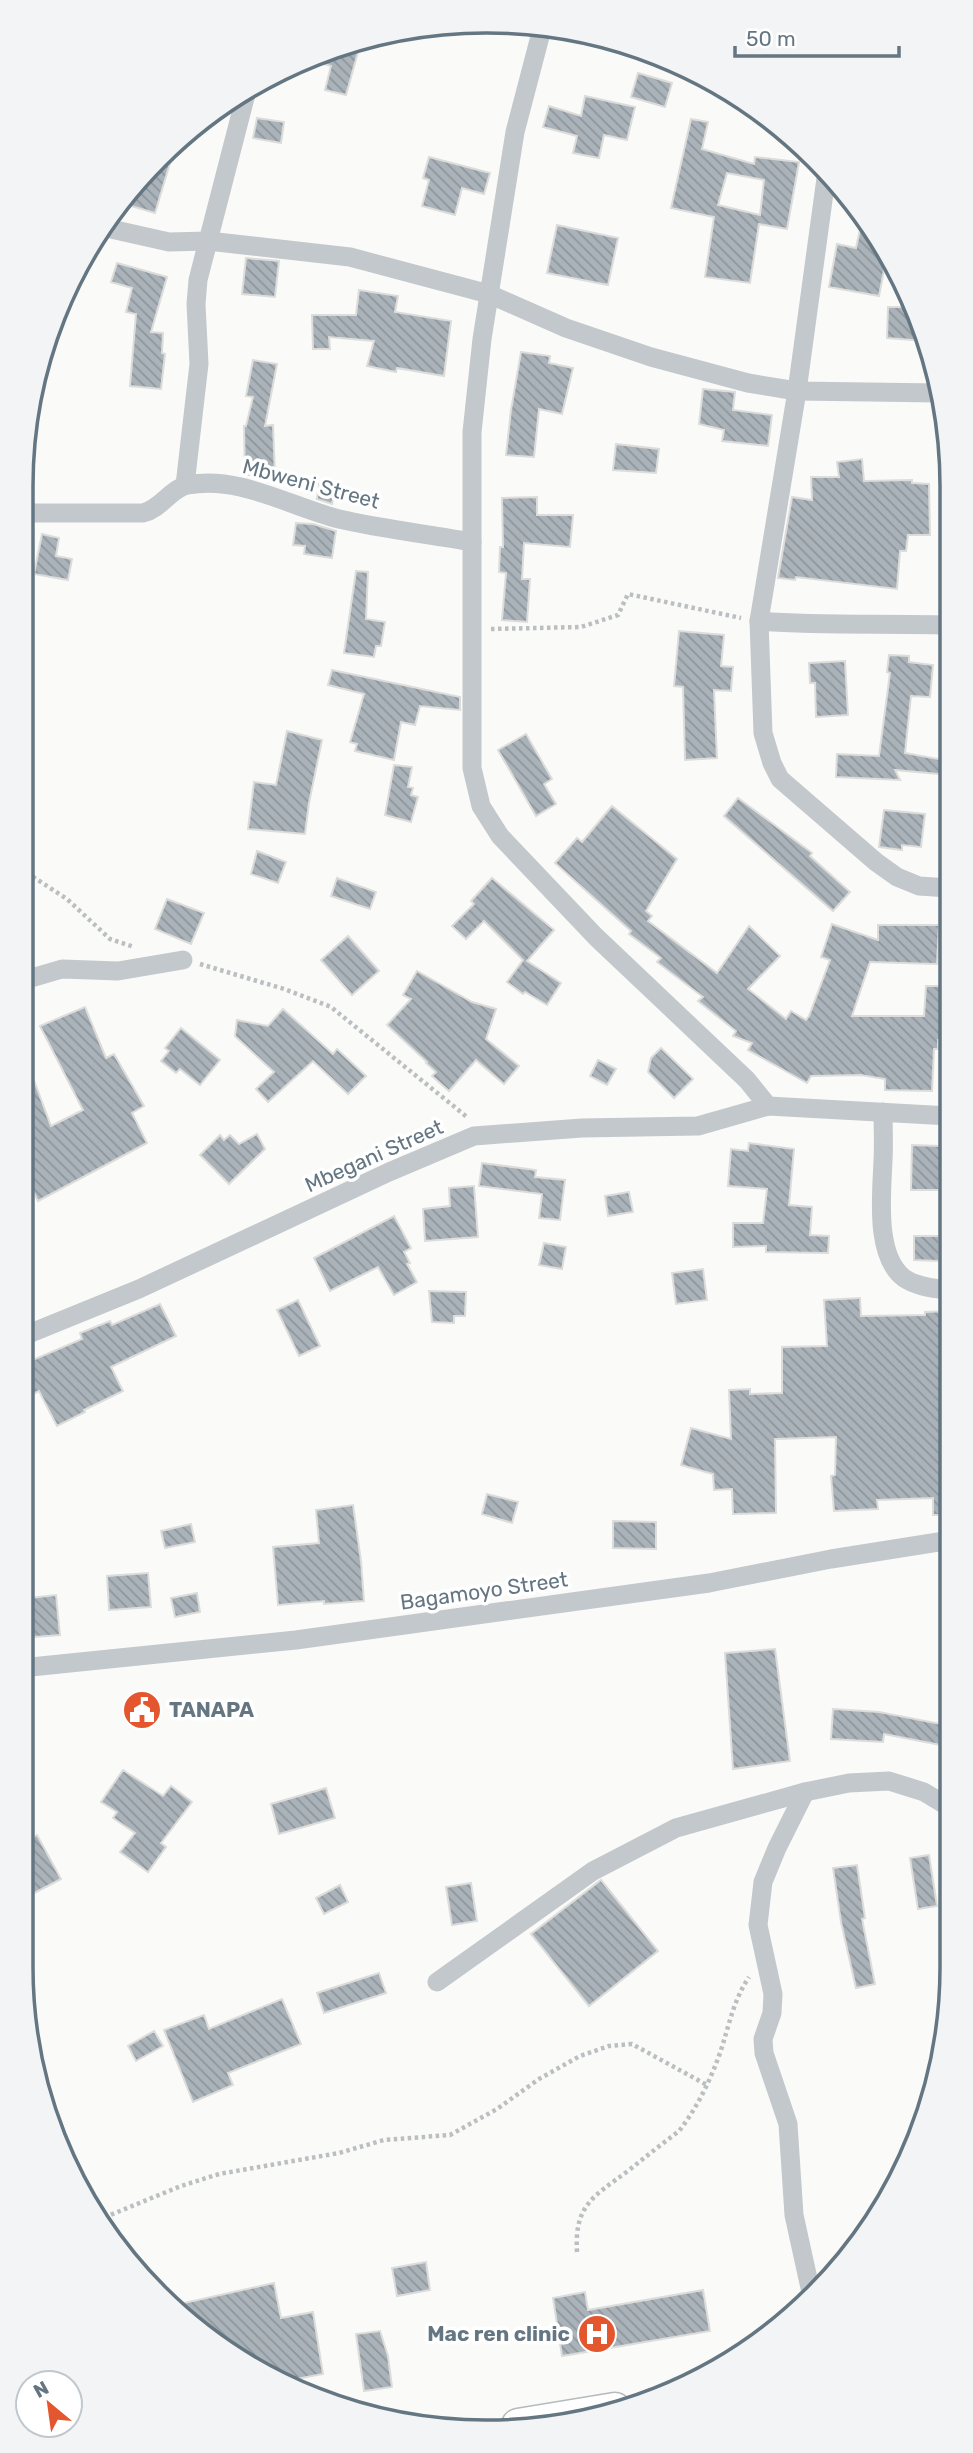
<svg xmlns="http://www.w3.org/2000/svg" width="973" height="2453" font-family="Rubik,sans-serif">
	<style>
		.building { fill: url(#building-back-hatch); stroke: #dcdcda; stroke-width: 2; fill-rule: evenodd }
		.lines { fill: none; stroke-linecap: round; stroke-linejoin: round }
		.primary-casing { stroke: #b5babe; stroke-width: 35 }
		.path { stroke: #bbbfc2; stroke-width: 4.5; stroke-dasharray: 3.5 3.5; stroke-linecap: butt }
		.minor { stroke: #c3c8cc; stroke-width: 19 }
		.primary { stroke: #fff; stroke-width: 32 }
		.labels { text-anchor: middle; stroke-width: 7; stroke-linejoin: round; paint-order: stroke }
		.street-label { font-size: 21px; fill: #657683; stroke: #fff }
		.poi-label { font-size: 21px; font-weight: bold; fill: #657683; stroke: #fff; text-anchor: start }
		.rim { fill: none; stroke: #657683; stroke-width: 3.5 }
	</style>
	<defs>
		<pattern id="building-back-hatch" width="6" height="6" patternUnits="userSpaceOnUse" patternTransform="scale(1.75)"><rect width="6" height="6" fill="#aab3b9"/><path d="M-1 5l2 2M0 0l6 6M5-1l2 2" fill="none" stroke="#8e969c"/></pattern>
	</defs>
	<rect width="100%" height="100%" fill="#fafaf8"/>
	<!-- building -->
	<g class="building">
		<path d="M362,38l-16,57 -21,-5 6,-24 -24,-7z"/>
		<path d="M638,73l34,10 -7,24 -34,-10z"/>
		<path d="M585,96l50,11 -8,33 -23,-5 -5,23 -26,-5 4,-17 -34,-9 6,-21 32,10z"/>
		<path d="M257,118l27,4 -3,21 -28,-5z"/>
		<path d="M691,119l17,3 -6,27 52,15 1,-7 44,5 -12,67 -28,-5 -9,59 -45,-6 9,-60 -43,-9zM727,173l37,7 -4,35 -42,-10z"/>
		<path d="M176,143l-21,70 -27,-8 8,-25z"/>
		<path d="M429,157l61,16 -6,21 -22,-6 -7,27 -33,-9 7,-26 -6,-2z"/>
		<path d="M862,220l24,40 -7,36 -50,-9 8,-43 19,4z"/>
		<path d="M557,225l61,13 -10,47 -61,-12z"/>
		<path d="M246,258l33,3 -4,36 -33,-3z"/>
		<path d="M117,263l50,14 -16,55 12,1 -1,20 3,1 -4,35 -31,-3 6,-72 -10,-2 6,-24 -21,-6z"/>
		<path d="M359,290l39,6 -3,16 56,9 -7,55 -47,-8 -1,4 -29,-6 7,-25 -45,-4 1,12h-17l-1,-34h44z"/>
		<path d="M888,307h28l9,34 -38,-3z"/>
		<path d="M521,352l29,4 -1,7 24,5 -11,46 -23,-5 -5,48 -28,-2 5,-45z"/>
		<path d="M253,360l24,4 -12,62 8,-1 2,50h-30l-1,-49h2l7,-29 -7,-1z"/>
		<path d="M703,389l32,3 -2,18 39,5 -4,31 -46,-5 2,-11 -25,-6z"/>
		<path d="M616,444l43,5 -3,24 -43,-3z"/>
		<path d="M862,459l2,22 48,-1v3l17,1 1,51h-22l-2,16h-6l-3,38 -101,-12 -1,3 -17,-2 14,-81 20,3 -1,-23h28l-2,-15z"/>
		<path d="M319,484l16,3 -3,17 -15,-5z"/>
		<path d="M537,497v18h36l-3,32 -46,-4 -2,36h8l-3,43 -25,-2 4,-47 -7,-1 1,-25h3l-1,-49z"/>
		<path d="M296,523l17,1 23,7 -4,27 -28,-4 1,-8 -12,-1z"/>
		<path d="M42,534l17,4 -3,18 16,3 -4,21 -34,-6z"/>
		<path d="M356,571l12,1 -2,47 19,3 -4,24h-5l-2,11 -30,-4z"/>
		<path d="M679,631l45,4 -3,31 12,1 -2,24 -17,-1 3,68 -32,2 -2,-73 -9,-1z"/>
		<path d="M889,655l20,1v6l24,3 -3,32 -19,-1 -6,57 44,8v14l-54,-5 5,10 -64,-3 1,-23 42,2 11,-83 -3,-1z"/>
		<path d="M845,661l3,54 -32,2 -1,-34h-5l-1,-20z"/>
		<path d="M332,670l128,27v13l-40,-4 -5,19 -14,-3 -7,38 -39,-9 2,-7 -7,-2 14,-48 -36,-9z"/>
		<path d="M287,731l35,9 -13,63 -4,31 -57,-5 6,-47 22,3z"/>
		<path d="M526,734l26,45 -8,5 12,20 -20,12 -38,-66z"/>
		<path d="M394,765l18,2 -4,20 5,1 -2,7 7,2 -7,25 -26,-7z"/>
		<path d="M738,798l74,55 -2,3 40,36 -17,19 -109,-95z"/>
		<path d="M612,806l65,53 -31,52 6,5 -4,5 69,52 32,-47 31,30 -32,33 38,30 5,-8 15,9 3,-4 21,-56 -9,-3 11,-33 46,16v-15h61l-2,39 -67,-2 -18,54h72l2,-30h23l1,54h-12v9h-4l-2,42 -47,-1v-11l-24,-4 -50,1 -4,7 -59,-33 4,-7 -19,-7 3,-5 -38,-30 5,-4 -46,-35 4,-4 -32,-24 2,-3 -76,-68 22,-25 5,4z"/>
		<path d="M884,810l41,4 -4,33 -19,-2v5l-23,-3z"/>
		<path d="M257,851l29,11 -8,21 -27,-9z"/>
		<path d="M337,878l39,14 -6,17 -39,-13z"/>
		<path d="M492,878l62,52 -27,31 34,22 -14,22 -22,-13 -2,2 -16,-12 16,-22 -39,-39 -18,18 -14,-13 22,-22 -3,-3z"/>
		<path d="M167,899l37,14 -13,31 -36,-15z"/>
		<path d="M348,936l31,35 -27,24 -31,-35z"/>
		<path d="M417,971l55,31 24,7 -10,30 33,27 -15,18 -28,-24 -27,31 -17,-15 4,-4 -10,-9 1,-1 -40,-37 24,-26 -8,-4z"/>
		<path d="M85,1007l21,51 8,-4 30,52 -12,7 15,30 -109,58 -17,-36v-114h2l28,75 32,-16 -43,-84z"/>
		<path d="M283,1009l50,45 4,-5 29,27 -18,18 -35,-33 -45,41 -12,-13 18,-17 -39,-36 2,-16 31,6z"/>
		<path d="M181,1028l39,32 -20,25 -20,-16 -4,4 -15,-12 8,-10 -4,-3z"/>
		<path d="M661,1048l32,31 -19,19 -26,-26 3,-14z"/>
		<path d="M598,1060l18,9 -9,16 -17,-9z"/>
		<path d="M257,1134l8,15 -36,35 -29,-29 20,-20 4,5 6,-5 9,9z"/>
		<path d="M749,1143l45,6 -5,56 23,2 -2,28 19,1 -1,17 -62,-1v-6l-33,1v-24h30l4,-34 -39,-3 3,-37 17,2z"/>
		<path d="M912,1145l28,1 -1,44h-28z"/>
		<path d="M482,1163l54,7 -1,7 30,3 -5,40 -21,-2 3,-24 -63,-8z"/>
		<path d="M474,1186l4,51 -53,4 -2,-32 27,-3 -1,-18z"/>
		<path d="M629,1192l4,20 -25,4 -3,-20z"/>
		<path d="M394,1216l17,32 -7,4 6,11 -3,1 10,18 -23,13 -16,-28 -48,24 -16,-33z"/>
		<path d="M914,1236h25v25l-25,-1z"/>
		<path d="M544,1243l22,4 -4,22 -23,-4z"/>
		<path d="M703,1269l4,31 -31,4 -4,-31z"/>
		<path d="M429,1291l37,1 -1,24h-11v7l-22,-1z"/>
		<path d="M860,1298l1,18 64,-1v-3l25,-1 1,204h-18v-17l-56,2 1,9 -44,2 -3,-35 4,-1 1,-38 -61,2 1,74 -43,1 -1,-25 -18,1 -1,-16 -32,-9 10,-37 40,11 -2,-49 21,-1v5l32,-1v-46l45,-1 -3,-46z"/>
		<path d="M298,1300l22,46 -21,10 -22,-46z"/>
		<path d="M160,1304l16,32 -65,31 12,24 -39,19 1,2 -28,14 -18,-35 -6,3 -12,-29 61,-26 -2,-6 30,-12 2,4z"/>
		<path d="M487,1494l31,8 -6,21 -30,-9z"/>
		<path d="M353,1505l8,56 3,40 -40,3v-3l-46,4 -5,-58 46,-4 -3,-33z"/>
		<path d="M613,1521l43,1v27l-43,-1z"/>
		<path d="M191,1524l4,18 -30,6 -4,-17z"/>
		<path d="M148,1573l3,34 -42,3 -2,-34z"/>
		<path d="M197,1593l3,19 -25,5 -4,-19z"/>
		<path d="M56,1595l4,40 -39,3v-39z"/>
		<path d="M775,1649l15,112 -57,8 -8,-116z"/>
		<path d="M833,1709l46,3 72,14v21l-67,-13 -1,8 -52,-3z"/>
		<path d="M123,1770l40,26 8,-10 21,16 -31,41 5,4 -18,25 -28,-20 15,-19 -22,-15 4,-6 -16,-10z"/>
		<path d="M326,1788l9,30 -56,16 -8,-30z"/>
		<path d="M37,1835l24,44 -40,21v-56z"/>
		<path d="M929,1855l8,51 -19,3 -8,-51z"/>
		<path d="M857,1865l8,53 -3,1 13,65 -19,4 -15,-66 -8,-54z"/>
		<path d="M601,1880l57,71 -69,55 -58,-72z"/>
		<path d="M471,1883l6,38 -25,4 -6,-38z"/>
		<path d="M340,1885l8,17 -24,12 -8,-16z"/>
		<path d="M379,1973l7,20 -62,20 -7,-20z"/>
		<path d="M282,1999l19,45 -73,29 5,12 -40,17 -29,-72 40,-15 5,14z"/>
		<path d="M154,2031l9,15 -27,15 -8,-15z"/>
		<path d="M426,2262l4,28 -33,6 -5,-28z"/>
		<path d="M274,2283l7,35 32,-6 10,62 -43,8 -26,-12 -79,-65z"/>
		<path d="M703,2290l7,41 -148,25 -9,-58 32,-6 3,18z"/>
		<path d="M380,2331l8,25 4,31 -28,4 -8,-57z"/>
	</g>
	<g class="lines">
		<defs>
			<path id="primary" d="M518,2425l97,-16"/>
		</defs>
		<!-- primary casing -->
		<use href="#primary" class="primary-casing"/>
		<!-- path -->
		<g class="path">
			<path d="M491,629l90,-2 37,-12 10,-21 113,24"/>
			<path d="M21,869l46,30 43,40 24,8"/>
			<path d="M200,964l84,25 47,18 136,110"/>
			<path d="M98,2220l83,-34 38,-12 120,-21 45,-13 66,-5 47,-26 42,-30 41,-23 29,-10 23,-2 75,41"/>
			<path d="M577,2252c-3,-47 17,-56 51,-81 17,-14 34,-27 51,-40 18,-23 31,-50 41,-78 9,-27 13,-52 29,-76"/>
		</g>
		<!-- minor -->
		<g class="minor">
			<path d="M543,25l-28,107 -33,207 -10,93v336l9,38 19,30 96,101 151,143 21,26 182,10"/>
			<path d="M827,171l-30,220 -38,230 4,112 9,30 8,16 96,83 21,15 22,9 30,2"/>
			<path d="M102,227l67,15 39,-1 142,16 139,37 77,34 85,29 97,26 49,8 142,2"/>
			<path d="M185,485l14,-121 -3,-60 2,-24 49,-190"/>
			<path d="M21,513h122c18,-4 28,-25 45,-28 51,-10 103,22 151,34 43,10 89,15 133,23"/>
			<path d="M759,621c63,5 126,2 189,4"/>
			<path d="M21,981l41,-12 56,2 65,-11"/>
			<path d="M883,1112c0,16 1,32 0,48 -1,32 -9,95 21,118 13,9 31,10 46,13"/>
			<path d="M21,1337l118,-48 250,-117 85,-36 108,-8 116,-2 70,-20"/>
			<path d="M21,1668l275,-28 413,-57 122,-24 120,-19"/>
			<path d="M805,1792l-28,56 -14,34 -5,43 15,69 -1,19 -9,26 1,14 24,71 6,91 18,82"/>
			<path d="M437,1982l156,-111 83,-43 129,-36 44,-9 40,-2 35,11 28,17"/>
		</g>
		<!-- primary -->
		<use href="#primary" class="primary"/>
	</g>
	<!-- icons -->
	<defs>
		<symbol id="civic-disc" viewBox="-11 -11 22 22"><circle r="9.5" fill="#e4572e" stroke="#fff"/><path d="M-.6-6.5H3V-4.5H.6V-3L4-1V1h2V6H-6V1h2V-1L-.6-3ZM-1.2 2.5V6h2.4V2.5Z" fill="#fff"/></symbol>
		<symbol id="hospital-disc" viewBox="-11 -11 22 22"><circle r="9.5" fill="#e4572e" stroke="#fff"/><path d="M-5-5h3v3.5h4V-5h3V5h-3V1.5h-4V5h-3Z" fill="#fff"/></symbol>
	</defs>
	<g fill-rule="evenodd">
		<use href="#civic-disc" x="120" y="1688" width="44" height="44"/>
		<use href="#hospital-disc" x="575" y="2312" width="44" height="44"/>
	</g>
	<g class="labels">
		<!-- street labels -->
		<g class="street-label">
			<text transform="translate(311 484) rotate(15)" y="7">Mbweni Street</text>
			<text transform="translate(374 1156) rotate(-24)" y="7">Mbegani Street</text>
			<text transform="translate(484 1591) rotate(-8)" y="7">Bagamoyo Street</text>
		</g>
		<!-- poi labels -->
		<g class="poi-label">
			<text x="169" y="1717">TANAPA</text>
			<text x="570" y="2341" text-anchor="end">Mac ren clinic</text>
		</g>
	</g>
	<!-- crop -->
	<path d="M0 0H973V2453H0ZM486 33H487A453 453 0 0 1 940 486V1967A453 453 0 0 1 487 2420H486A453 453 0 0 1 33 1967V486A453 453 0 0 1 486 33Z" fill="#f3f4f5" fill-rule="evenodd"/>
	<path class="rim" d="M486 33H487A453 453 0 0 1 940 486V1967A453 453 0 0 1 487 2420H486A453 453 0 0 1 33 1967V486A453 453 0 0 1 486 33Z"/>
	<!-- north arrow -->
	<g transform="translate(49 2404) rotate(331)"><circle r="33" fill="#ffffff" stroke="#c1c8cd" stroke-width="2"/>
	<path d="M0-5L12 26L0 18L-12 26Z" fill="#e4572e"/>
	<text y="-10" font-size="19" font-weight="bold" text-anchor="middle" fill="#657683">N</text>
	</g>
	<!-- scale -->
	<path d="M735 46v10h164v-10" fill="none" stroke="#657683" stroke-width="3.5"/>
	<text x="746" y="46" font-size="21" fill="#657683" stroke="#ffffff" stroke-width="5" paint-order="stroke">50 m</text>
</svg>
